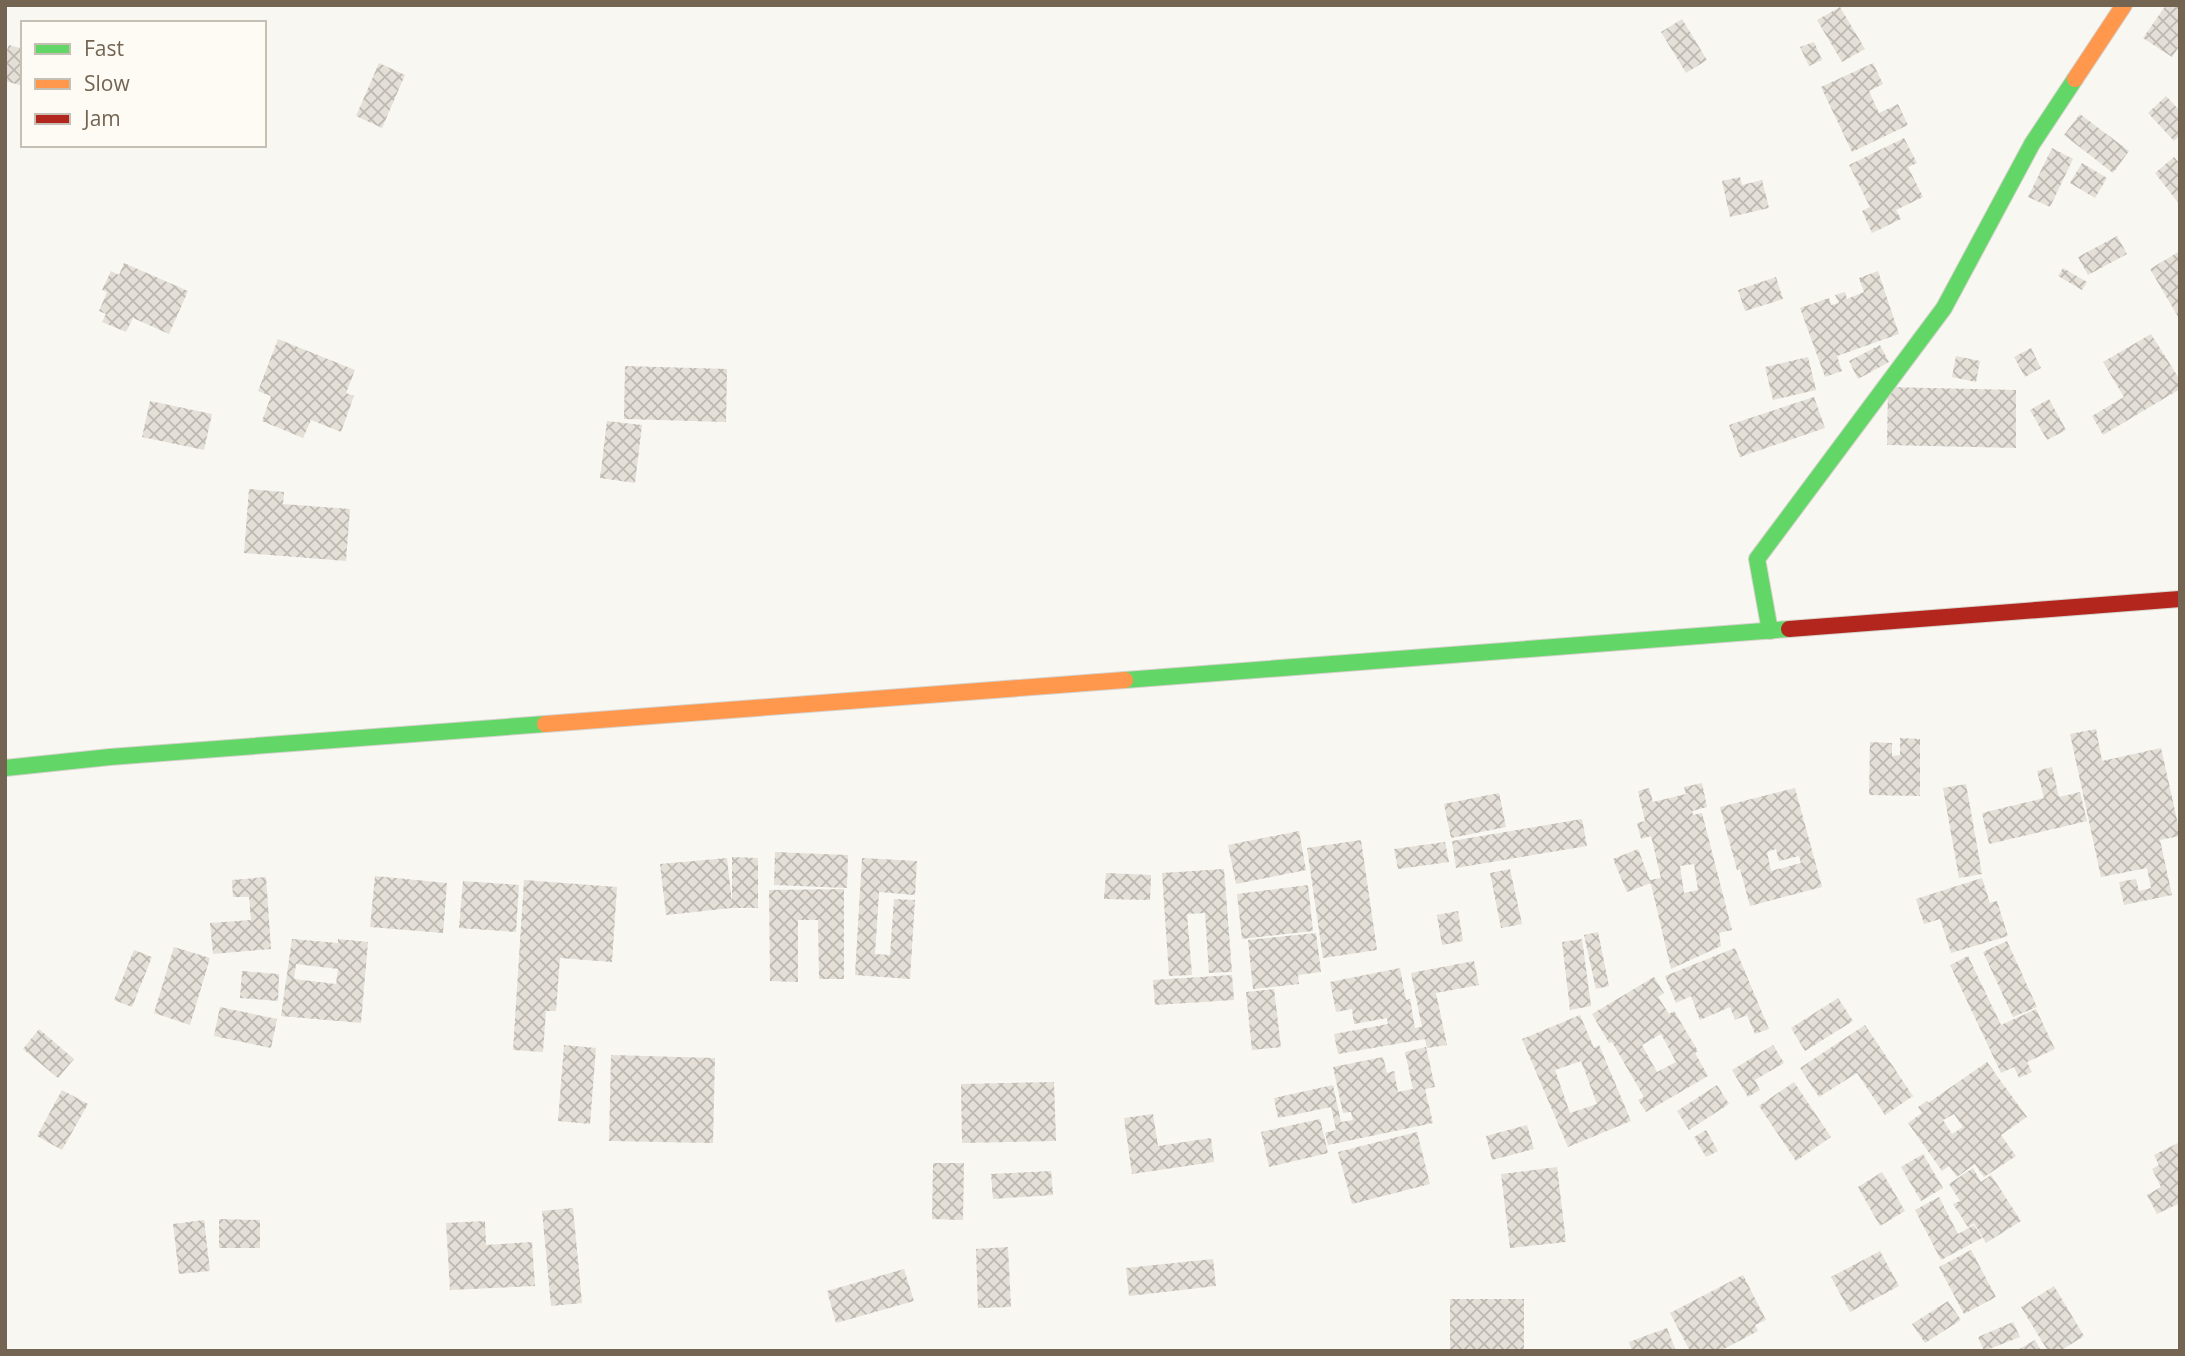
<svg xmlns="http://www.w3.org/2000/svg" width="2185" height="1356" font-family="'Open Sans',sans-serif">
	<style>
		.building { fill: url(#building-cross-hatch); fill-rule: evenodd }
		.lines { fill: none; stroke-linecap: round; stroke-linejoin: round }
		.fast-casing { stroke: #d6d2cc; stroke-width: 18 }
		.slow-casing { stroke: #d6d2cc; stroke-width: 18 }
		.jam-casing { stroke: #d6d2cc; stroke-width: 18 }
		.fast { stroke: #63d668; stroke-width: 16 }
		.slow { stroke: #ff974d; stroke-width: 16 }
		.jam { stroke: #b3261e; stroke-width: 16 }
	</style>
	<defs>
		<pattern id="building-cross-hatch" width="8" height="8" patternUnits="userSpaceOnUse" patternTransform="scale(1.75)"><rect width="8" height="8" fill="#e4e0d8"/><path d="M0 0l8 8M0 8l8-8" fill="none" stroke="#bdb9b2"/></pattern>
	</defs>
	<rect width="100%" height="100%" fill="#f8f7f1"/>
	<!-- building -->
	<g class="building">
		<path d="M2166,5h14v40l-8,12 -29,-19z"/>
		<path d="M1840,7l25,42 -23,13 -25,-42z"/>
		<path d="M1682,19l25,41 -21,13 -25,-41z"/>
		<path d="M1814,42l8,18 -13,6 -9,-19z"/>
		<path d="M9,45l14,4v37l-18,-5v-26z"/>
		<path d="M379,63l26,12 -23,53 -26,-12z"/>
		<path d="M1873,63l10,21 -14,7 10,22 19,-9 10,21 -56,27 -31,-65z"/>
		<path d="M2166,96l14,15v24l-6,6 -26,-28z"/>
		<path d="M2080,114l49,37 -16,22 -49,-38z"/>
		<path d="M1904,138l13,25 -9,4 15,30 -27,13 5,9 -29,14 -10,-22 8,-4 -21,-42z"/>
		<path d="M2052,148l21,11 -23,48 -22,-10z"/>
		<path d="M2174,157l6,7v41l-25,-32z"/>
		<path d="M2082,163l25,15 -12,20 -25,-15z"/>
		<path d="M1740,177l2,8 20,-5 7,28 -39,9 -8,-36z"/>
		<path d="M2117,236l10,18 -39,21 -10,-18z"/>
		<path d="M2180,251v69l-30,-51z"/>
		<path d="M124,263l64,28 -19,43 -36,-16 -7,14 -24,-10 4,-8 -7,-3 8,-19 -5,-2 9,-19 8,4z"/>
		<path d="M2063,268l24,14 -5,8 -24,-14z"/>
		<path d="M1878,271l21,63 -62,22 5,15 -17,6 -25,-69 29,-10 2,7 8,-2 -4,-8 10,-3 2,7 17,-7 -5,-14z"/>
		<path d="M1776,277l7,22 -38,12 -7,-21z"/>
		<path d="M2151,334l29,46v9l-77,46 -11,-19 32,-19 -21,-35z"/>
		<path d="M278,339l77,31 -9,23 8,3 -13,36 -30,-12 -8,18 -41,-17 9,-25 -13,-5z"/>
		<path d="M1880,345l9,17 -31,17 -9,-18z"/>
		<path d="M2031,348l10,20 -16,9 -11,-20z"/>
		<path d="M1956,356l24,5 -4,21 -24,-5z"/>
		<path d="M1808,357l8,33 -43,10 -8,-33z"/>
		<path d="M625,366l102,3 -1,53 -102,-3z"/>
		<path d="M1888,387l128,3v58l-129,-3z"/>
		<path d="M1814,397l11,31 -85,29 -11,-32z"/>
		<path d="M2049,399l17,31 -19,10 -17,-30z"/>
		<path d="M150,401l62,13 -8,36 -62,-13z"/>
		<path d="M607,421l35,4 -7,58 -35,-5z"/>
		<path d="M249,489l35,3 -1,12 67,5 -4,52 -102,-8z"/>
		<path d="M2096,729l6,32 59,-13 19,85v3l-20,4 12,55 -48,10 -5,-23 17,-3 3,12 12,-3 -4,-20 -46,9 -31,-143z"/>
		<path d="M1900,738l20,1v57l-51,-1 1,-53 22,1v13l8,-1z"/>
		<path d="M2052,767l7,30 21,-5 7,29 -98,23 -7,-31 62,-15 -7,-27z"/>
		<path d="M1702,783l5,24 -15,4 1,4 9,-2 30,117 -13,3 2,13 -50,23 -21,-89 11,-2 -10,-42 -10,3 -4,-16 8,-2 -7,-30 11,-3 4,14 33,-8 -2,-7zM1694,864l4,26 -14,3 -4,-27z"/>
		<path d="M1966,784l16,90 -23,4 -16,-90z"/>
		<path d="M1795,788l27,99 -72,19 -10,-37 -3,1 -17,-63zM1776,849l3,12 20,-5 2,7 -30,8 -4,-19z"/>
		<path d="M1499,793l7,34 -55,11 -7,-34z"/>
		<path d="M1582,819l5,27 -131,22 -4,-27z"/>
		<path d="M1299,831l7,39 -70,14 -8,-39z"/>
		<path d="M1361,840l16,110 -54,8 -16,-110z"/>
		<path d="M1445,842l4,20 -51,7 -4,-20z"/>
		<path d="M1638,849l13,34 -24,9 -14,-33z"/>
		<path d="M775,852l73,3 -1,33 -73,-3z"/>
		<path d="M732,857l26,1v50h-26l-66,7 -6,-51 67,-6 5,45z"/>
		<path d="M862,858l55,3 -2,34 -36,-3 -4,62 15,1 4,-56 21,1 -5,79 -55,-4z"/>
		<path d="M1224,869l8,103 -23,1 -4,-60 -18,1 5,61 -23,1 -7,-103z"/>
		<path d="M1510,869l12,55 -21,4 -11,-55z"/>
		<path d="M1106,873l45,2 -1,25 -46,-1z"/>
		<path d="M375,876l72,7 -4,50 -73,-6z"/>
		<path d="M266,877l5,72 -58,5 -3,-31 41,-3 -2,-23h-16l-1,-17z"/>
		<path d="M1982,878l8,25 7,-2 11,35 -57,17 -11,-34 -16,5 -8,-25z"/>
		<path d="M524,880l93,7 -5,75 -52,-4 -4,53h-10l-3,41 -30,-2z"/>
		<path d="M463,881l56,4 -3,47 -57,-4z"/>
		<path d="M1308,885l5,46 -71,8 -5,-45z"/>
		<path d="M844,889v90h-25l-1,-59h-20v62l-28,-1 -1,-91z"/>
		<path d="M1458,911l5,30 -21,4 -5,-30z"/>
		<path d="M1598,932l11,54 -13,3 -12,-54z"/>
		<path d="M1316,933l5,39 -23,3 1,9 -46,5 -5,-49z"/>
		<path d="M292,939l46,4v-4l30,3 -7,81 -80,-7zM296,964l42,5 -2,15 -42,-5z"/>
		<path d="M1582,939l9,67 -21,4 -8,-68z"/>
		<path d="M2007,941l30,66 -24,10 -30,-65z"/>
		<path d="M174,947l36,11 -20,67 -36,-12z"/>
		<path d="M1735,948l34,81 -14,5 -8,-19 -12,5 -5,-13 -30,13 -9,-24 -15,7 -11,-27z"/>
		<path d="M134,950l18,7 -20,50 -18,-7z"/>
		<path d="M1968,956l33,69 35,-16 19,40 -28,13 5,10 -13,6 -5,-11 -13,6 -51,-108z"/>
		<path d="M1474,961l5,24 -43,8 11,52 -20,3 -2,-9 -87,15 -4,-20 54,-10 -1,-6 -33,6 -2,-15 -16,3 -6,-30 70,-14 6,32 4,-1 5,29 7,-1 -11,-54z"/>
		<path d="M242,971l37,3 -1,27 -38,-3z"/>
		<path d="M1232,975l2,25 -79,5 -2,-25z"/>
		<path d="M1654,977l10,16 -6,4 11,17 5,-3 24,40 -3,2 13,23 -62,36 -8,-12 6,-3 -32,-55 -3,1 -17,-29zM1661,1034l15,28 -19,10 -15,-27z"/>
		<path d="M1274,989l7,58 -29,3 -6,-58z"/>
		<path d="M1838,998l15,23 -48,30 -14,-23z"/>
		<path d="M220,1007l57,12 -6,29 -57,-12z"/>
		<path d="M1580,1015l14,33 5,-3 32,76 -63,26 -46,-108zM1581,1061l16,43 -27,9 -15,-43z"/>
		<path d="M1865,1025l48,71 -28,19 -28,-42 -38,24 -19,-29z"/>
		<path d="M39,1029l35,30 -16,19 -35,-29z"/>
		<path d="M564,1045l32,3 -6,76 -32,-3z"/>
		<path d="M1773,1045l11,18 -29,17 5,10 -12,7 -16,-27z"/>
		<path d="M1426,1047l9,40 -10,2 8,34 -105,22 -3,-12 11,-3 -5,-23 -53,11 -4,-20 59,-13 8,37 12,-2 -2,-8 -8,1 -10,-46 50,-10 4,16 7,-2 4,21 15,-3 -8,-37z"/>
		<path d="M611,1055l104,3 -2,85 -104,-2z"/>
		<path d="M1987,1062l40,55 -26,18 15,21 -32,21 -9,-13 -18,13 -8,-11 -7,5 -34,-48 14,-10 -4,-6 9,-6 1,2zM1954,1114l9,13 -11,7 -9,-14z"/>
		<path d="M1054,1082l2,59 -94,2 -1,-59z"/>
		<path d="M1794,1082l37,55 -35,24 -37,-55z"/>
		<path d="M1717,1085l12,19 -40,26 -12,-19z"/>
		<path d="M62,1090l26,14 -26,46 -25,-14z"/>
		<path d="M1153,1114l5,32 53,-8 3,24 -82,12 -8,-56z"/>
		<path d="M1320,1119l8,34 -59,14 -8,-35z"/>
		<path d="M1527,1125l7,24 -42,11 -6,-24z"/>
		<path d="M1706,1130l12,21 -12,6 -12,-20z"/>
		<path d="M1417,1132l13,52 -78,20 -14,-52z"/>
		<path d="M2180,1142v61l-23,11 -10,-19 14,-8 -9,-18 7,-4 -5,-10z"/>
		<path d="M1923,1154l20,34 -22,13 -20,-34z"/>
		<path d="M933,1163h31l-1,57 -31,-1z"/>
		<path d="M1557,1167l9,75 -56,6 -9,-74z"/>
		<path d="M1973,1168l8,14 10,-7 30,46 -35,22 -12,-20 -6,4 -15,-23 7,-3 -11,-17z"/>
		<path d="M1051,1171l2,24 -60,4 -2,-25z"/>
		<path d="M1882,1172l23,39 -25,15 -22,-39z"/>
		<path d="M1939,1197l19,37 16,-9 8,13 -41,22 -26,-50z"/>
		<path d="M573,1208l9,95 -31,3 -9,-95z"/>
		<path d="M219,1219l41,1v28h-41z"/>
		<path d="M204,1220l6,51 -31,3 -6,-50z"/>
		<path d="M485,1221l1,24 46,-3 3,44 -85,4 -4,-67z"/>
		<path d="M1008,1247l3,60 -33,1 -2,-59z"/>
		<path d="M1971,1250l25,47 -32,17 -25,-47z"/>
		<path d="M1880,1251l19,35 -49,26 -19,-35z"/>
		<path d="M1213,1259l3,27 -87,10 -3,-28z"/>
		<path d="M904,1269l10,32 -78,22 -9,-32z"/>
		<path d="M1743,1275l23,45 -11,5 3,6 -38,20h-30l-20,-38z"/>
		<path d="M2054,1286l30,50 -24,15h-12l-27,-44z"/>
		<rect x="1450" y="1299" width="74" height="52"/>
		<path d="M1948,1301l13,19 -36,23 -13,-19z"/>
		<path d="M2013,1322l7,15 -36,14 -6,-14z"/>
		<path d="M1667,1328l9,23h-44l-3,-9z"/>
		<path d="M2035,1340l6,11h-25z"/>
	</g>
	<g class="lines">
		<defs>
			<g id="fast">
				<path d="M1770,631l-13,-72 187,-251 88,-164 43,-65"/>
				<path d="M1125,680l664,-51"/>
				<path d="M5,768l105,-11 435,-33"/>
			</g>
			<g id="slow">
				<path d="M2075,79l49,-74"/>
				<path d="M545,724l580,-44"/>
			</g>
			<path id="jam" d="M1789,629l391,-30"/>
		</defs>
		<!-- fast casing -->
		<use href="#fast" class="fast-casing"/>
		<!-- slow casing -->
		<use href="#slow" class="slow-casing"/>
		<!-- jam casing -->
		<use href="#jam" class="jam-casing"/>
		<!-- fast -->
		<use href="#fast" class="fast"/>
		<!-- slow -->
		<use href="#slow" class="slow"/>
		<!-- jam -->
		<use href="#jam" class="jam"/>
	</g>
	<!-- border -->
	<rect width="2185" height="1356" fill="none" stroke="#746452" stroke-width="14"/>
	<!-- legend -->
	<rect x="21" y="21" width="245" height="126" fill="#fdfbf4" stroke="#c6bfb3" stroke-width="2"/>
	<rect x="35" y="44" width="35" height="10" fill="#63d668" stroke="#c6bfb3" stroke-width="2"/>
	<text x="84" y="56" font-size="21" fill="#746452">Fast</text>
	<rect x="35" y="79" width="35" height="10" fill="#ff974d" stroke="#c6bfb3" stroke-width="2"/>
	<text x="84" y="91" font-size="21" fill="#746452">Slow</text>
	<rect x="35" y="114" width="35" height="10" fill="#b3261e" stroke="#c6bfb3" stroke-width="2"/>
	<text x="84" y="126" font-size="21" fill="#746452">Jam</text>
</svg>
